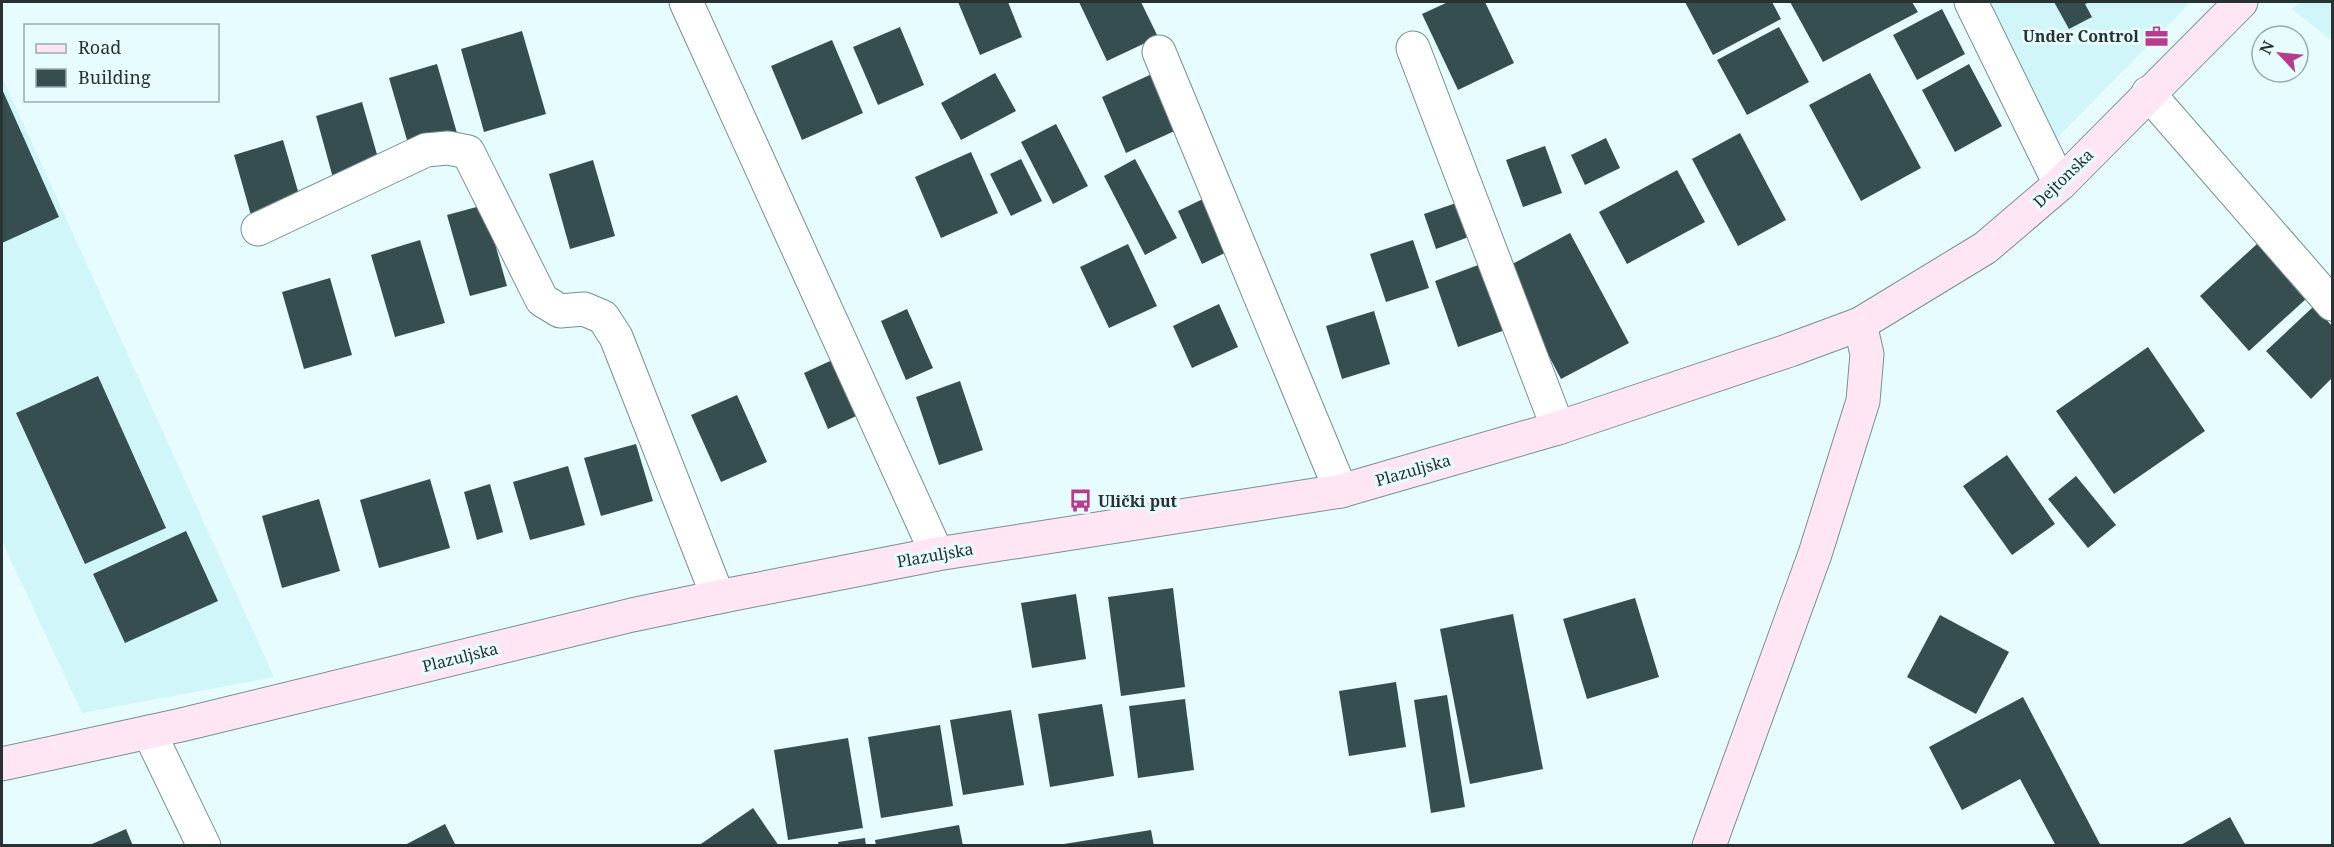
<svg xmlns="http://www.w3.org/2000/svg" width="2334" height="847" font-family="'Noto Serif',serif">
	<style>
		.built { fill: #d0f6f9 }
		.building { fill: #364e50 }
		.lines { fill: none; stroke-linecap: round; stroke-linejoin: round }
		.street-casing { stroke: #769092; stroke-width: 35 }
		.secondary-casing { stroke: #769092; stroke-width: 35 }
		.street { stroke: #fff; stroke-width: 33 }
		.secondary { stroke: #ffe6f4; stroke-width: 33 }
		.labels { text-anchor: middle; stroke-width: 6; stroke-linejoin: round; paint-order: stroke }
		.poi-label { font-size: 16px; font-weight: bold; fill: #283233; stroke: #e6fcfe; text-anchor: end }
		.street-label { font-size: 16px; fill: #283233; stroke: #e6fcfe }
	</style>
	<rect width="100%" height="100%" fill="#e6fcfe"/>
	<!-- built -->
	<g class="built">
		<path d="M1966,2h225l-157,159z"/>
		<path d="M2300,2h32v39l-40,-32z"/>
		<path d="M2,77l272,600 -192,36 -80,-172z"/>
	</g>
	<!-- building -->
	<g class="building">
		<path d="M958,2h50l14,35 -42,18z"/>
		<path d="M1079,2h62l17,35 -51,24z"/>
		<path d="M1448,2h37l29,61 -56,27 -36,-76z"/>
		<path d="M1685,2h87l9,17 -68,36z"/>
		<path d="M1790,2h122l6,10 -95,50z"/>
		<path d="M2054,2h36l-5,2 7,13 -23,12z"/>
		<path d="M1942,9l23,45 -48,26 -24,-45z"/>
		<path d="M900,27l24,58 -46,20 -25,-58z"/>
		<path d="M1779,27l30,55 -62,33 -30,-55z"/>
		<path d="M522,31l24,83 -62,18 -23,-83z"/>
		<path d="M832,40l31,73 -61,27 -31,-74z"/>
		<path d="M437,64l20,69 -48,14 -20,-69z"/>
		<path d="M1969,64l33,62 -47,26 -33,-62z"/>
		<path d="M995,73l21,38 -55,29 -20,-37z"/>
		<path d="M1154,73l25,56 -53,24 -24,-56z"/>
		<path d="M1870,73l51,95 -60,33 -52,-96z"/>
		<path d="M2,89l57,128 -57,26z"/>
		<path d="M362,102l18,63 -47,13 -17,-62z"/>
		<path d="M1056,124l32,62 -35,18 -32,-62z"/>
		<path d="M1740,133l46,87 -48,26 -46,-87z"/>
		<path d="M1606,138l14,30 -35,17 -14,-30z"/>
		<path d="M283,140l19,65 -50,14 -18,-64z"/>
		<path d="M1545,146l17,47 -39,14 -17,-47z"/>
		<path d="M971,152l27,61 -57,25 -26,-61z"/>
		<path d="M1021,159l21,42 -31,15 -21,-42z"/>
		<path d="M1135,159l42,79 -32,17 -41,-79z"/>
		<path d="M593,160l22,76 -45,13 -21,-75z"/>
		<path d="M1677,170l28,52 -78,42 -28,-52z"/>
		<path d="M1207,197l24,53 -29,14 -24,-53z"/>
		<path d="M1462,201l12,34 -38,14 -12,-35z"/>
		<path d="M484,205l23,81 -37,10 -23,-81z"/>
		<path d="M1570,233l59,110 -68,36 -58,-110z"/>
		<path d="M420,240l25,83 -50,14 -24,-82z"/>
		<path d="M1413,240l16,48 -43,14 -16,-48z"/>
		<path d="M1128,244l29,62 -48,22 -29,-61z"/>
		<path d="M2257,244l50,54 -58,53 -49,-55z"/>
		<path d="M1481,264l24,66 -47,17 -23,-66z"/>
		<path d="M330,278l22,77 -48,14 -22,-77z"/>
		<path d="M1219,304l19,43 -46,21 -19,-42z"/>
		<path d="M2314,306l18,20v52l-21,21 -45,-48z"/>
		<path d="M907,309l26,59 -27,12 -25,-59z"/>
		<path d="M1374,311l16,53 -48,15 -16,-53z"/>
		<path d="M2148,347l57,84 -91,63 -58,-83z"/>
		<path d="M841,356l24,56 -37,17 -24,-56z"/>
		<path d="M98,376l68,152 -81,36 -69,-151z"/>
		<path d="M960,381l23,69 -44,15 -23,-68z"/>
		<path d="M737,395l30,67 -46,20 -30,-67z"/>
		<path d="M636,444l17,57 -52,15 -17,-58z"/>
		<path d="M2007,455l48,69 -43,31 -49,-69z"/>
		<path d="M568,466l17,59 -55,15 -17,-58z"/>
		<path d="M2076,476l40,49 -28,23 -40,-49z"/>
		<path d="M430,479l20,69 -71,20 -19,-68z"/>
		<path d="M490,484l13,48 -26,8 -13,-48z"/>
		<path d="M319,499l21,72 -58,17 -20,-72z"/>
		<path d="M186,531l32,70 -93,42 -32,-69z"/>
		<path d="M1173,588l12,99 -64,9 -13,-99z"/>
		<path d="M1076,594l10,65 -54,9 -11,-65z"/>
		<path d="M1635,598l24,79 -72,22 -24,-80z"/>
		<path d="M1513,614l30,155 -73,15 -30,-155z"/>
		<path d="M1940,615l69,37 -33,62 -69,-37z"/>
		<path d="M1396,682l10,65 -57,9 -10,-65z"/>
		<path d="M1447,695l18,112 -34,6 -17,-113z"/>
		<path d="M2023,697l78,149h-45l-36,-67 -58,31 -33,-63z"/>
		<path d="M1185,699l9,71 -56,8 -9,-72z"/>
		<path d="M1102,704l12,72 -64,11 -12,-73z"/>
		<path d="M1011,710l13,75 -61,10 -13,-75z"/>
		<path d="M940,725l13,81 -72,12 -13,-81z"/>
		<path d="M848,738l15,90 -75,12 -14,-90z"/>
		<path d="M753,808l26,38h-81z"/>
		<path d="M2230,817l16,29h-67z"/>
		<path d="M445,824l11,22h-53z"/>
		<path d="M959,825l4,21h-87l-1,-6z"/>
		<path d="M126,829l7,17h-40l-1,-2z"/>
		<path d="M1151,830l3,16h-90v-2z"/>
		<path d="M865,838l1,8h-27l-1,-4z"/>
	</g>
	<g class="lines">
		<defs>
			<g id="street">
				<path d="M686,2l251,552"/>
				<path d="M1971,2l89,182"/>
				<path d="M1413,48l145,380"/>
				<path d="M1159,52l182,439"/>
				<path d="M2148,93l184,211"/>
				<path d="M258,229l168,-79 22,-2 20,4 74,148 18,11 24,-2 19,8 13,20 102,260"/>
				<path d="M149,732l55,114"/>
			</g>
			<g id="secondary">
				<path d="M2,764l179,-39 451,-110 86,-18 219,-43 404,-63 217,-63 232,-78 70,-26 125,-76 75,-64 181,-182"/>
				<path d="M1709,846l106,-292 48,-153 4,-47 -7,-30"/>
			</g>
		</defs>
		<!-- street casing -->
		<use href="#street" class="street-casing"/>
		<!-- secondary casing -->
		<use href="#secondary" class="secondary-casing"/>
		<!-- street -->
		<use href="#street" class="street"/>
		<!-- secondary -->
		<use href="#secondary" class="secondary"/>
	</g>
	<!-- icons -->
	<defs>
		<symbol id="office-bare" viewBox="-9 -9 18 18"><path d="M-6-3h4V-5.5h4V-3h4V5H-6ZM-1-4.5V-3h2v-1.5ZM-6 0V1H6V0Z" fill="#b73c8e" stroke="#e6fcfe" stroke-width="2.5" paint-order="stroke"/></symbol>
		<symbol id="bus-bare" viewBox="-9 -9 18 18"><path d="M-5-6H5V4H4V6H2V4H-2V6H-4V4H-5ZM-3.5-4V0h7V-4ZM-3.5 1.2v1.5H-2V1.2ZM2 1.2v1.5H3.5V1.2Z" fill="#b73c8e" stroke="#e6fcfe" stroke-width="2.5" paint-order="stroke"/></symbol>
	</defs>
	<g fill-rule="evenodd">
		<use href="#office-bare" x="2140" y="20" width="33" height="33"/>
		<use href="#bus-bare" x="1064" y="484" width="33" height="33"/>
	</g>
	<g class="labels">
		<!-- poi labels -->
		<g class="poi-label">
			<text x="2139" y="42">Under Control</text>
			<text x="1098" y="507" text-anchor="start">Ulički put</text>
		</g>
		<!-- street labels -->
		<g class="street-label">
			<text transform="translate(2063 178) rotate(-44)" y="6">Dejtonska</text>
			<text transform="translate(1413 470) rotate(-16)" y="6">Plazuljska</text>
			<text transform="translate(935 555) rotate(-10)" y="6">Plazuljska</text>
			<text transform="translate(460 657) rotate(-14)" y="6">Plazuljska</text>
		</g>
	</g>
	<!-- border -->
	<rect width="2334" height="847" fill="none" stroke="#283233" stroke-width="6"/>
	<!-- legend -->
	<rect x="24" y="24" width="195" height="78" fill="#e6fcfe" stroke="#9aabad" stroke-width="1.5"/>
	<rect x="36" y="44" width="30" height="9" fill="#ffe6f4" stroke="#9aabad" stroke-width="1.5"/>
	<text x="78" y="54" font-size="18" fill="#283233">Road</text>
	<rect x="36" y="69" width="30" height="18" fill="#364e50" stroke="#9aabad" stroke-width="1.5"/>
	<text x="78" y="84" font-size="18" fill="#283233">Building</text>
	<!-- north arrow -->
	<g transform="translate(2280 54) rotate(296)"><circle r="28" fill="#e6fcfe" stroke="#9aabad" stroke-width="1.5"/>
	<path d="M0-4.5L10 22L0 15L-10 22Z" fill="#b73c8e"/>
	<text y="-9" font-size="16" font-weight="bold" text-anchor="middle" fill="#283233">N</text>
	</g>
</svg>
